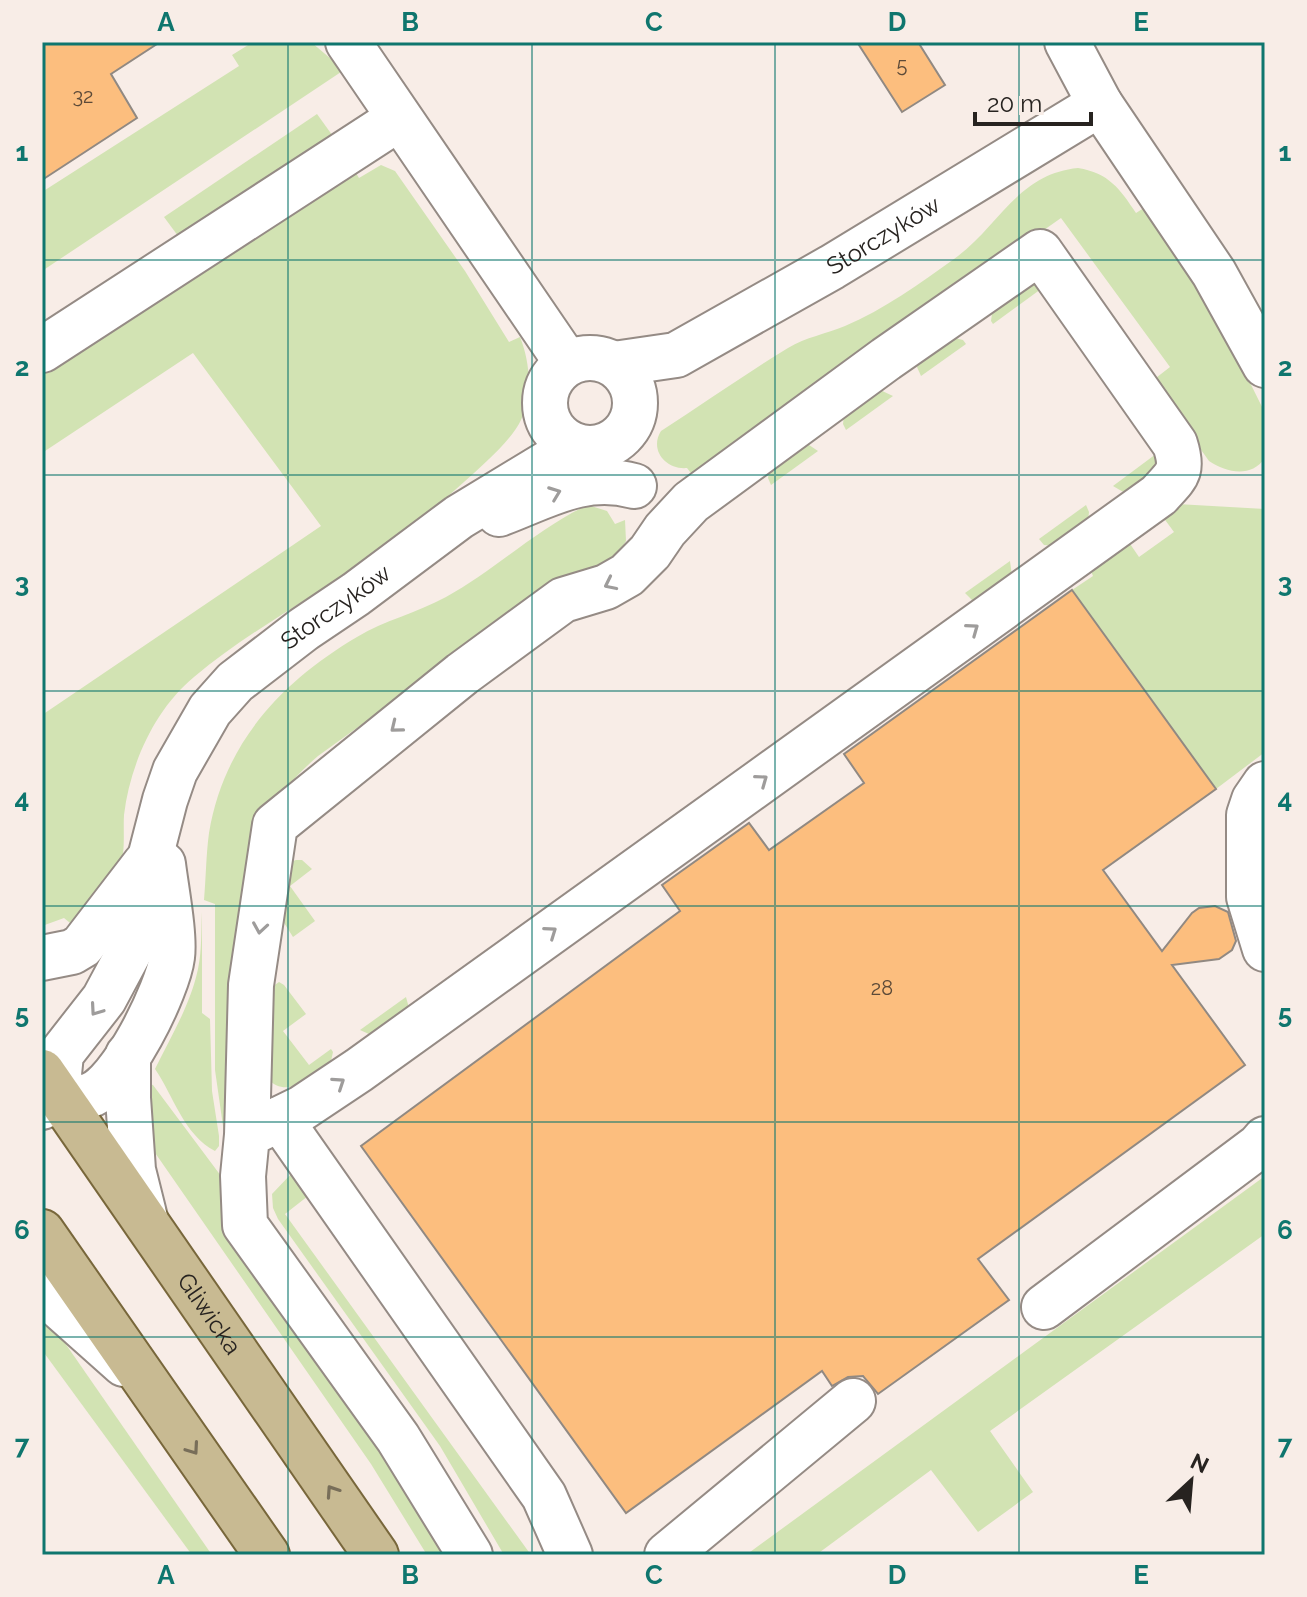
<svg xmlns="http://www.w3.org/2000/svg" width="1307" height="1597" font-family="Raleway,sans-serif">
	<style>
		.green { fill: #d2e3b3 }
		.building { fill: #fcbe7e; stroke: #918982; stroke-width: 2 }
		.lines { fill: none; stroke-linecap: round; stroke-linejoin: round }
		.minor-casing { stroke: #958b85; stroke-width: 48 }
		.major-casing { stroke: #78673b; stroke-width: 48 }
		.minor { stroke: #fff; stroke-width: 44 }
		.major { stroke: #c8ba92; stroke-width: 44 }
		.oneway { stroke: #9e9c9b }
		.oneway2 { stroke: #786e59 }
		.grid { fill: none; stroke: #0f766e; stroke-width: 2; stroke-opacity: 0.55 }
		.labels { text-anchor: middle; stroke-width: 8; stroke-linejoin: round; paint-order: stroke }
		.number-label { font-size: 20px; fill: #5c4a38 }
		.street-label { font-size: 24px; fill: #272320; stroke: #f8ede7 }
		.neatline { fill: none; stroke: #0f766e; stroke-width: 3 }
		.grid-label { font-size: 26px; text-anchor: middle; font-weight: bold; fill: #0f766e }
	</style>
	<rect width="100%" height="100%" fill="#f8ede7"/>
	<!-- green -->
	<g class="green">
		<path d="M253,42h58l33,28 -302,201v-79l197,-126 -7,-11z"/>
		<path d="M317,114l18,25 -154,101 -17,-23z"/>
		<path d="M381,165l14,6 70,100 44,71 11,-5c10,25 13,57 1,83 -9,20 -40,47 -57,62 -30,27 -61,54 -94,76 -59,40 -122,74 -176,119 -40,33 -64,88 -70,138 -1,16 2,40 -5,54 -11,20 -30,40 -44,58l-11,-9 -22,8v-211l279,-189 -128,-173 -151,100v-80l311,-205 6,10z"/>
		<path d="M1078,168c31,5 42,21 58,45l11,-7 76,122 42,85v45c-14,20 -38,15 -56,3l-57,-80 18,-14 -109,-149 -367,259 -7,-9c-21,2 -38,-18 -26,-37 42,-27 84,-57 127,-83 18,-11 38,-14 57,-22 38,-16 76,-43 109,-67 45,-32 63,-85 124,-91z"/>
		<path d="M1031,281l10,8 -48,35 -2,-3 2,-15z"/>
		<path d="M951,337l12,3 3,4 -45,32 -4,-9 2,-7z"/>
		<path d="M878,389l15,7 -47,34 -3,-6 1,-9z"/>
		<path d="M806,443l12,8 -47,34 -3,-7 2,-11z"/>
		<path d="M1160,451l1,17 -36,25 -12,-7z"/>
		<path d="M1177,504l88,5v243l-49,37 -144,-199 21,-14 -3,-7 36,-31 13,19 35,-25 -14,-19z"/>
		<path d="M588,505l19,6 8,13 10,-4 1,21 -11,18 -60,26 -237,171c-35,30 -60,64 -72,109l-20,282 -11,-77v-166l-11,-4c2,-22 2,-45 5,-67 15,-90 72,-151 148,-196 28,-17 60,-24 89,-40 48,-26 93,-70 142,-92z"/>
		<path d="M1086,505l3,7 -1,9 -34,25 -10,-1 -5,-6z"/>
		<path d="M1010,561l2,15 -31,24h-9l-7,-7z"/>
		<path d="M296,860h6l10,9 -22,17 25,35 -22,16 -12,-19 9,-56z"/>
		<path d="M202,912v101l8,6 2,72 7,45v10l-4,5c-31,-16 -42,-56 -60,-82 16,-33 35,-63 43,-100 4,-18 3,-39 4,-57z"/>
		<path d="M279,982l5,3 22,29 -23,17 26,34 22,-16 2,3 -2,9c-19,15 -43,40 -64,17l5,-91z"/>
		<path d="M406,997l3,11 -38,27 -11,-5z"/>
		<path d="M140,1081l13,4 71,95 233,375h-30l-56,-91 -220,-317z"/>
		<path d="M292,1173l16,23 -23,18 246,341h-27l-64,-109 -162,-227 -5,-11 -1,-14z"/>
		<path d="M1265,1176v58l-275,197 43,61 -55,40 -47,-62 -115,85h-70z"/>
		<path d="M42,1314l7,6 163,235h-20l-150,-205z"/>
	</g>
	<!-- building -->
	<g class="building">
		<path d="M42,42h118l-49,32 26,44 -95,62z"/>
		<path d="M857,42h61l27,43 -43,27z"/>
		<path d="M1072,590l144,199 -113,81 59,81 30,-38 7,-5 16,-2 13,6 8,29 -4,9 -13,9 -47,6 73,100 -267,194 31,41 -131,94 -15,-18 -15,1 -16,9 -10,-15 -196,142 -265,-367 319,-235 -18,-26 87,-62 20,27 95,-67 -20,-29z"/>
	</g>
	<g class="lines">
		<defs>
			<g id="minor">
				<path d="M348,42l219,321"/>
				<path d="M1067,42l33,62 114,169 51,92"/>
				<path d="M42,350l356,-231"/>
				<circle cx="590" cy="403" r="45"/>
				<path id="s1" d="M614,364l62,-9 156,-88 268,-163"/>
				<path d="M499,514c46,-17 85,-42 135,-28"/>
				<path d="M1265,784l-11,16 -5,15v82l16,52"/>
				<path d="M42,958l30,-6 10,-6 63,-82"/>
				<path d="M128,1055v43l5,72 12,48"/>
				<path id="s2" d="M57,1094l4,-40 43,-55 30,-56 16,-85 15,-58 10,-29 35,-61 25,-28 69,-53 52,-35 103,-77 117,-71"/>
				<path d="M42,1107l15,-13c9,1 22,4 31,2 33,-9 80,-107 84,-139 3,-22 -6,-68 -9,-93"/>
				<path d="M280,1119l264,377 26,59"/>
				<path d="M247,1135l55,-27 57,-38 800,-575c18,-20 25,-23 16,-51l-135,-192 -154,107 -195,143 -26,28 -15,22 -23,23 -21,12 -43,13 -101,74 -187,151 -24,160 -4,150 -4,41 2,49 153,213 72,117"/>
				<path d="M42,1291l82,73"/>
				<path d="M1044,1307l215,-161 6,-7"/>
				<path d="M667,1555l186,-154"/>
			</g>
			<g id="major">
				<path id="s3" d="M42,1072l334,483"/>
				<path d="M42,1232l225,323"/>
			</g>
		</defs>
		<!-- minor casing -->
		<use href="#minor" class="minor-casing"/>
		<!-- major casing -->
		<use href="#major" class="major-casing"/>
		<!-- minor -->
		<use href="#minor" class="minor"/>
		<!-- major -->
		<use href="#major" class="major"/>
	</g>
	<!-- one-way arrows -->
	<defs><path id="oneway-chevron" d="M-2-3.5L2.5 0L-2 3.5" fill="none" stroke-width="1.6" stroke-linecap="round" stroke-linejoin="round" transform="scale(2)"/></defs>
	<g class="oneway">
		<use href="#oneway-chevron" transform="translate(555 493) rotate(-21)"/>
		<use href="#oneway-chevron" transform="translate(610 584) rotate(154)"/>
		<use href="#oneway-chevron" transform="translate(973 629) rotate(-36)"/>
		<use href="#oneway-chevron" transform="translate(396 727) rotate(141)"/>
		<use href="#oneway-chevron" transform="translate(762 780) rotate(-36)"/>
		<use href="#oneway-chevron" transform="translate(260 928) rotate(99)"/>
		<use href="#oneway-chevron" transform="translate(551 932) rotate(-35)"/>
		<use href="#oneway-chevron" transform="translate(96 1010) rotate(125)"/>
		<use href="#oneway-chevron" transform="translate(339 1083) rotate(-34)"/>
	</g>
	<g class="oneway2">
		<use href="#oneway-chevron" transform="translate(193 1449) rotate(55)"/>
		<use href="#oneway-chevron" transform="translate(332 1491) rotate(-124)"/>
	</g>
	<!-- grid -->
	<path class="grid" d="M288,42v1513M532,42v1513M775,42v1513M1019,42v1513M42,260h1223M42,475h1223M42,691h1223M42,906h1223M42,1122h1223M42,1337h1223"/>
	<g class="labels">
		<!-- number labels -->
		<g class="number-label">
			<text x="902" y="72">5</text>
			<text x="83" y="103">32</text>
			<text x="882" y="995">28</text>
		</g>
		<!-- street labels -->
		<g class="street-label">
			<text dy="8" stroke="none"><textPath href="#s1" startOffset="302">Storczyków</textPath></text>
			<text dy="8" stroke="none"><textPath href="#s2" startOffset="584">Storczyków</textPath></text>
			<text dy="8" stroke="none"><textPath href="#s3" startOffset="294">Gliwicka</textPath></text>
		</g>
	</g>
	<!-- border -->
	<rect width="1307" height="1597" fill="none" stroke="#f8ede7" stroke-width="88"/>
	<!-- north arrow -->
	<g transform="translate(1191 1481) rotate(26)" stroke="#f8ede7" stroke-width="6" paint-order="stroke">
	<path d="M0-6L14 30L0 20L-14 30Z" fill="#272320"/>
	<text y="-12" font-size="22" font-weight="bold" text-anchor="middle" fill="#272320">N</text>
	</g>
	<!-- scale -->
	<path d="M975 112v12h116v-12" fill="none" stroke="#272320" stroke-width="4"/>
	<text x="987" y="112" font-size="24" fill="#272320" stroke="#f8ede7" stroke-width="6" paint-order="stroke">20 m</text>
	<rect x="44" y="44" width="1219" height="1509" class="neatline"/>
	<g class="grid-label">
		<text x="166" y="31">A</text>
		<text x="410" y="31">B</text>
		<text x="654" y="31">C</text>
		<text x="897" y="31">D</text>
		<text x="1141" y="31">E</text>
		<text x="22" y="161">1</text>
		<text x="1285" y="161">1</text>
		<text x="22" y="376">2</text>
		<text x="1285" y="376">2</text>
		<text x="22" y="592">3</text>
		<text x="1285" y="592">3</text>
		<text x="22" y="808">4</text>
		<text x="1285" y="808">4</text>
		<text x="22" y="1023">5</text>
		<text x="1285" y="1023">5</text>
		<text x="22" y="1239">6</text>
		<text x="1285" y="1239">6</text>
		<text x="22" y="1454">7</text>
		<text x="1285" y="1454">7</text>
		<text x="166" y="1584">A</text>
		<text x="410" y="1584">B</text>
		<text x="654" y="1584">C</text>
		<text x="897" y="1584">D</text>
		<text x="1141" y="1584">E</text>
	</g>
</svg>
